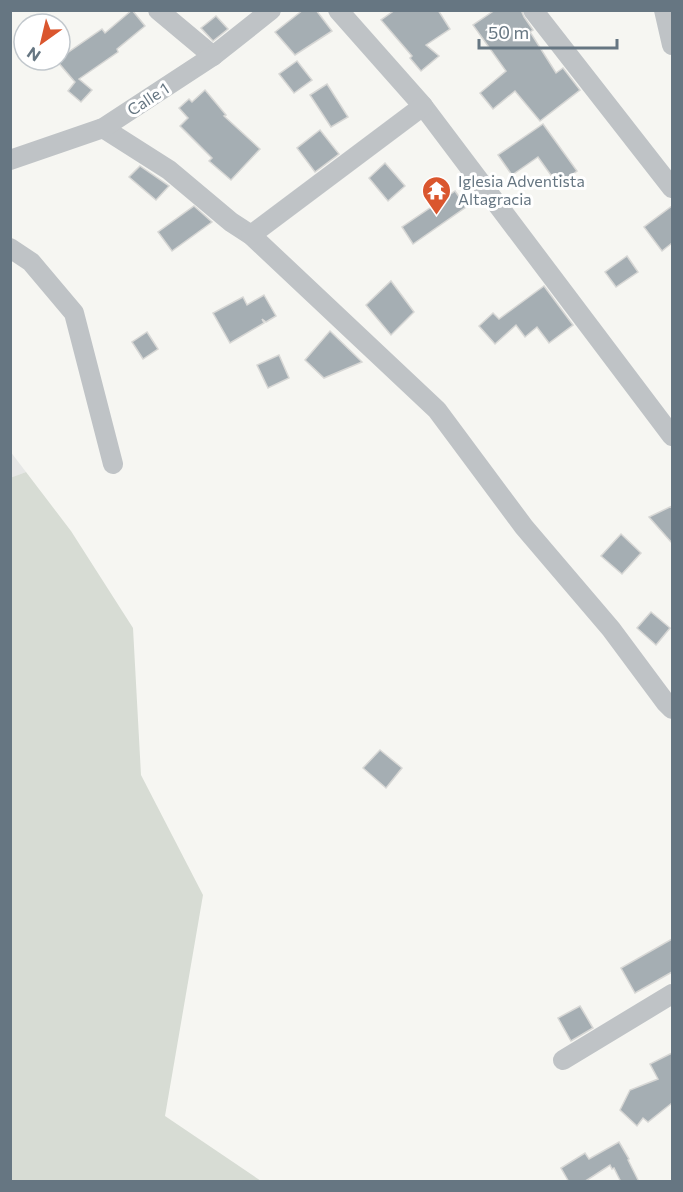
<svg xmlns="http://www.w3.org/2000/svg" width="683" height="1192" font-family="Commissioner,sans-serif">
	<style>
		.built { fill: #e6e7e6 }
		.green { fill: #d7dcd4 }
		.building { fill: #a5aeb3; stroke: #d7d7d5; stroke-width: 1.5 }
		.lines { fill: none; stroke-linecap: round; stroke-linejoin: round }
		.minor { stroke: #bfc3c6; stroke-width: 20 }
		.labels { text-anchor: middle; stroke-width: 6; stroke-linejoin: round; paint-order: stroke }
		.street-label { font-size: 16px; fill: #667682; stroke: #fff }
		.poi-label { font-size: 16px; fill: #667682; stroke: #fff; text-anchor: start }
	</style>
	<rect width="100%" height="100%" fill="#f6f6f2"/>
	<!-- built -->
	<path class="built" d="M10,451l16,21 -15,6h-1z"/>
	<!-- green -->
	<path class="green" d="M26,472l45,59 62,97 8,147 62,120 -38,221 96,65h-250l-1,-703z"/>
	<!-- building -->
	<g class="building">
		<path d="M132,10l13,16 -28,23 1,3 -39,27 13,11 -11,12 -13,-11 7,-9 -18,-21 3,-1v-2l42,-29 3,4z"/>
		<path d="M303,10h13l16,21 -37,24 -20,-23z"/>
		<path d="M395,10h43l12,19 -24,16 13,11 -18,15 -11,-13 2,-2 -31,-36z"/>
		<path d="M495,10h26l3,7 9,13 -3,2 26,41 7,-5 17,22 -40,31 -25,-30 -22,18 -13,-16 26,-22 -33,-46z"/>
		<path d="M216,16l12,13 -15,12 -12,-13z"/>
		<path d="M297,61l15,19 -18,13 -15,-19z"/>
		<path d="M327,84l21,33 -17,10 -21,-32z"/>
		<path d="M205,90l21,25 -2,1 36,33 -29,31 -22,-19 3,-3 -32,-32 8,-8 -9,-10 10,-9 3,3z"/>
		<path d="M543,124l34,47 -19,14 -20,-28 -26,18 -14,-20z"/>
		<path d="M320,130l19,24 -24,18 -18,-24z"/>
		<path d="M385,163l20,23 -17,15 -19,-23z"/>
		<path d="M140,166l29,20 -13,14 -27,-23z"/>
		<path d="M455,191l11,16 -53,37 -11,-17z"/>
		<path d="M194,206l18,16 -40,29 -14,-19z"/>
		<path d="M672,206v37l-10,8 -18,-24z"/>
		<path d="M627,256l11,16 -22,15 -11,-15z"/>
		<path d="M391,281l23,31 -23,23 -25,-30z"/>
		<path d="M544,286l29,39 -24,18 -12,-16 -12,10 -9,-12 -21,19 -16,-18 14,-13 6,6z"/>
		<path d="M264,295l12,21 -10,6 -4,-3 2,4 -34,20 -17,-30 30,-16 4,8z"/>
		<path d="M330,331l32,31 -38,16 -19,-18z"/>
		<path d="M147,332l11,17 -15,10 -11,-17z"/>
		<path d="M279,355l10,23 -21,10 -11,-23z"/>
		<path d="M672,506v37l-23,-26z"/>
		<path d="M621,534l20,19 -19,21 -21,-18z"/>
		<path d="M651,612l19,16 -14,17 -19,-17z"/>
		<path d="M380,750l22,18 -16,20 -23,-20z"/>
		<path d="M672,939v33l-37,21 -14,-25z"/>
		<path d="M580,1006l13,22 -22,13 -13,-23z"/>
		<path d="M672,1053v50l-24,19 -5,-4 -6,8 -17,-16 10,-20 28,-11 -8,-15z"/>
		<path d="M619,1142l10,17 -1,1 11,22h-18l-7,-14 -2,1 -2,-4 -26,17h-15l-8,-14 24,-15 4,6z"/>
	</g>
	<g class="lines">
		<!-- minor -->
		<g class="minor">
			<path d="M158,10l55,46"/>
			<path d="M338,10l85,96 249,330"/>
			<path d="M533,10l139,178"/>
			<path d="M664,10l8,35"/>
			<path d="M103,128l66,42 62,52 20,13 186,175 87,117 87,102 55,74 6,6"/>
			<path d="M10,160l93,-32 110,-72 58,-46"/>
			<path d="M251,235l172,-129"/>
			<path d="M10,248l21,14 43,51 39,151"/>
			<path d="M563,1060l109,-66"/>
		</g>
	</g>
	<!-- icons -->
	<defs>
		<symbol id="temple-pin" viewBox="-11 -11 22 30"><path d="M0 17L-7.5 6A9.5 9.5 0 1 1 7.5 6Z" fill="#da562e" stroke="#fff"/><path d="M0-6L5-2H3V0L6.5 2.5H4V6H1.5V3h-3V6H-4V2.5H-6.5L-3 0V-2H-5Z" fill="#fff"/></symbol>
	</defs>
	<g fill-rule="evenodd">
		<use href="#temple-pin" x="420" y="174" width="33" height="45"/>
	</g>
	<g class="labels">
		<!-- street labels -->
		<g class="street-label">
			<text transform="translate(148 99) rotate(-33)" y="6">Calle 1</text>
		</g>
		<!-- poi labels -->
		<g class="poi-label">
			<text x="458" y="187">Iglesia Adventista<tspan x="458" dy="18">Altagracia</tspan></text>
		</g>
	</g>
	<!-- border -->
	<rect width="683" height="1192" fill="none" stroke="#667682" stroke-width="24"/>
	<!-- north arrow -->
	<g transform="translate(42 42) rotate(214)"><circle r="28" fill="#ffffff" stroke="#c2c8cd" stroke-width="1.5"/>
	<path d="M0-4.5L10 22L0 15L-10 22Z" fill="#da562e"/>
	<text y="-9" font-size="16" font-weight="bold" text-anchor="middle" fill="#667682">N</text>
	</g>
	<!-- scale -->
	<path d="M479 39v9h138v-9" fill="none" stroke="#667682" stroke-width="3"/>
	<text x="488" y="39" font-size="18" fill="#667682" stroke="#ffffff" stroke-width="4.5" paint-order="stroke">50 m</text>
</svg>
